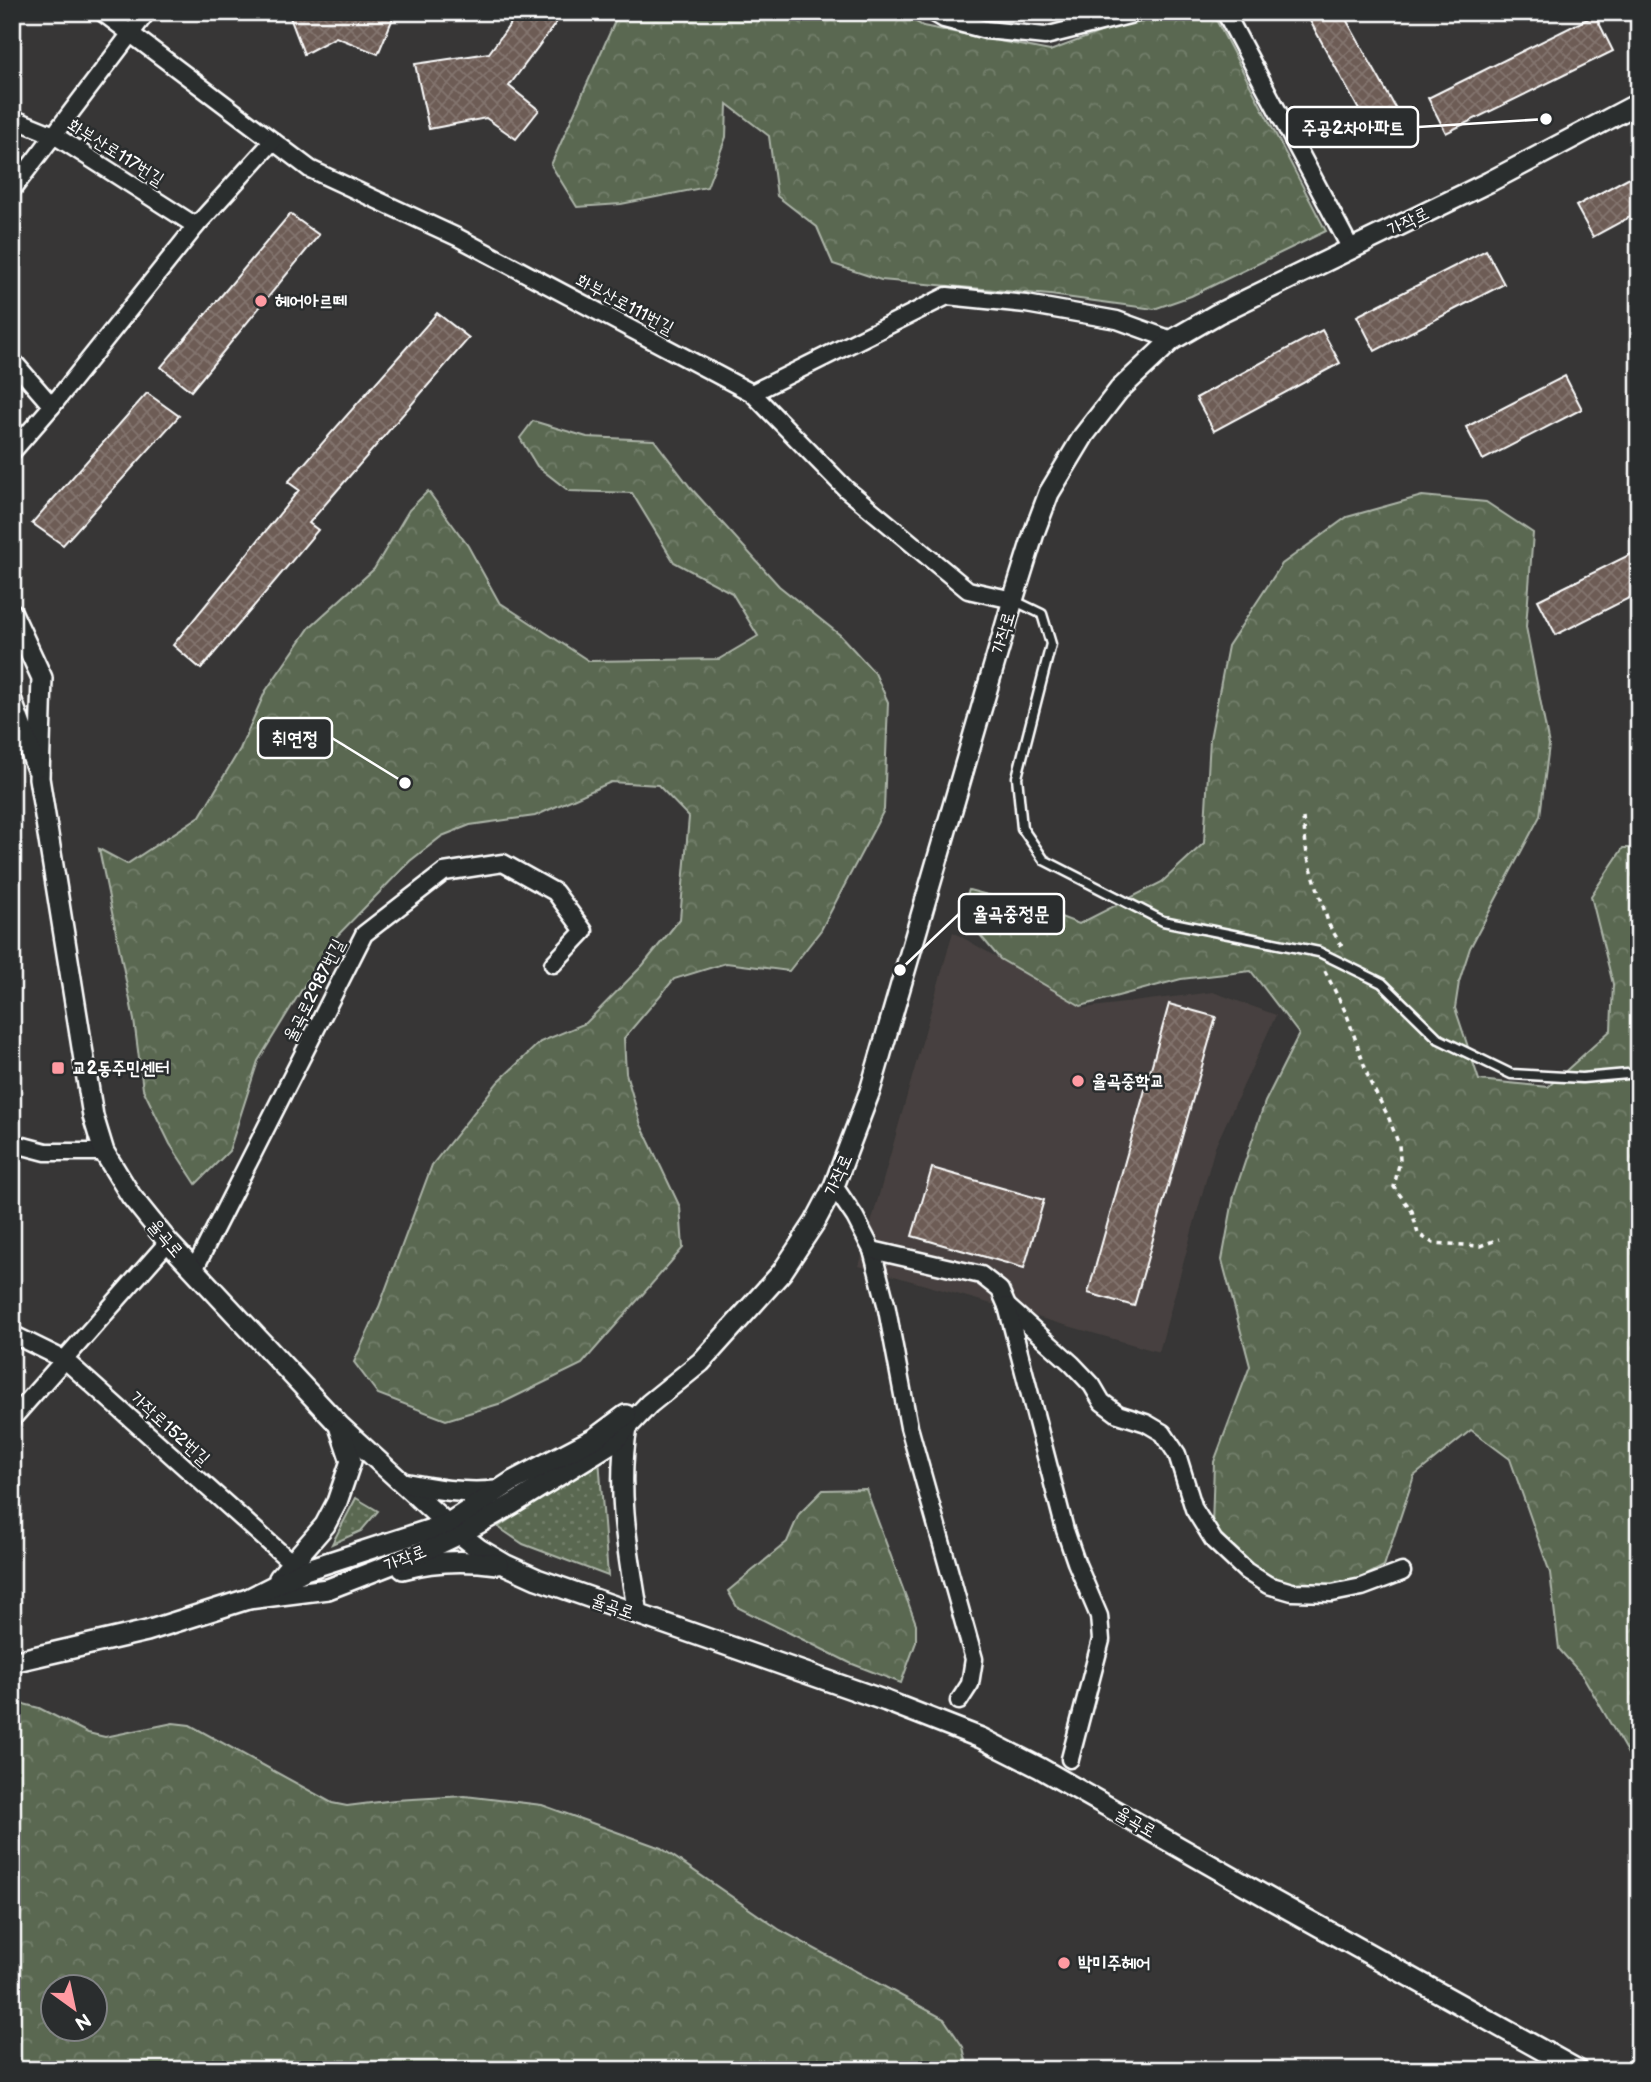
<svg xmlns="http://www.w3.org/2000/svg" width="1651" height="2082" font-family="'Balsamiq Sans','Poor Story',sans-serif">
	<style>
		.built { fill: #47413f }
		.grass { fill: url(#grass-dots); stroke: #acb4a8; stroke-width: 2 }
		.forest { fill: url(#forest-crowns); stroke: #acb4a8; stroke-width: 2; fill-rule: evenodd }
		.building { fill: url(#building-cross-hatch); stroke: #fff; stroke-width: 2 }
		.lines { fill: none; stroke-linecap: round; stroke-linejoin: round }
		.service-casing { stroke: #fff; stroke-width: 13 }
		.minor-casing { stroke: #fff; stroke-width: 21 }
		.tertiary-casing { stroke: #fff; stroke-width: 24 }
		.path { stroke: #fff; stroke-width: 3.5; stroke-dasharray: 5 5; stroke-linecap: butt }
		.service { stroke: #2a2d2e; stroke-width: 8 }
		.minor { stroke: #2a2d2e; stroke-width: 16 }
		.tertiary { stroke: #2a2d2e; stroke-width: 19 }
		.poi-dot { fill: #ff9aa2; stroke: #2a2d2e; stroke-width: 2.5 }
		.labels { text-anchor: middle; stroke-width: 5; stroke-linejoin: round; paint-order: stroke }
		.street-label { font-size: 18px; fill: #fff; stroke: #2a2d2e }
		.poi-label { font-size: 18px; font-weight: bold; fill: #fff; stroke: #2a2d2e; text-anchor: start }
		.leader { fill: none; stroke: #fff; stroke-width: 2.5 }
		.callout-dot { fill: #fff; stroke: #2a2d2e; stroke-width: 2.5 }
		.callout { fill: #2a2d2e; stroke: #fff; stroke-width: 2.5 }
		.callout-label { font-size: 19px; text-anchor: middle; font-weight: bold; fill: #fff }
	</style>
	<defs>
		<pattern id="grass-dots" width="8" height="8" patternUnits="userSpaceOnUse" patternTransform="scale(1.75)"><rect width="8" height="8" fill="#5a6851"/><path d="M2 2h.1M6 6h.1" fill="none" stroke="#737f6b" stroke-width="1.8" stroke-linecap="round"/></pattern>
		<pattern id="forest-crowns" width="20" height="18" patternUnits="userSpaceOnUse" patternTransform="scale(1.75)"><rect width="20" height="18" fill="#5a6851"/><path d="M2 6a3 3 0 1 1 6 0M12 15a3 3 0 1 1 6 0" fill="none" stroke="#737f6b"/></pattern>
		<pattern id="building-cross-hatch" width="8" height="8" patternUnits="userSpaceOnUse" patternTransform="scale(1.75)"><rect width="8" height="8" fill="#6d5c55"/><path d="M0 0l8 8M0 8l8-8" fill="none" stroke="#83746e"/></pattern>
	</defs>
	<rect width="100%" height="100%" fill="#373636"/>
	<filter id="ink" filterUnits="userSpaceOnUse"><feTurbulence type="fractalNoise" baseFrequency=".0143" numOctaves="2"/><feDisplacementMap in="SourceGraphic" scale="14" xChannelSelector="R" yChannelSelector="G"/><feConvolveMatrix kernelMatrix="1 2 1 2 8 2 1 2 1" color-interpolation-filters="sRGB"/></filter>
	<g filter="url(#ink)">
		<!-- built -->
		<path class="built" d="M953,932l131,76 129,-16 63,23 -61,132 -56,205 -300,-86z"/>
		<!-- grass -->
		<g class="grass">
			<path d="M599,1458l9,118 -85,-32 -25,-17z"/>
			<path d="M356,1498l22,13 -17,20 -29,13z"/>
		</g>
		<!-- forest -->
		<g class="forest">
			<path d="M619,12h280l24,14 127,25 104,-39h58l114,219 -135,65 -37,13 -104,-14 -169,-15 -48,-16 -16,-37 -40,-31 -8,-60 -42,-32 -1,33 -19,50 -86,17 -44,3 -26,-42z"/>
			<path d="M533,421l54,16 67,3 36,47 89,99 61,49 35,38 13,29 -4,108 -63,120 -32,41 -63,-8 -52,16 -50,59 2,35 15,52 39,82 3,41 -101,116 -80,39 -56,17 -68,-26 -24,-32 25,-55 53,-142 66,-83 42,-40 46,-19 57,-58 37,-46 9,-102 -31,-32 -47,-3 -76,34 -65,9 -28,11 -32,25 -79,81 -73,119 -29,90 -33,33 -26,-40 -27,-55 -9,-69 -35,-171 28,15 73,-48 40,-67 25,-57 45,-65 64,-58 35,-59 19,-19 40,55 31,56 90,59 130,-2 39,-23 -26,-43 -58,-31 -42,-69 -63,-2 -32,-25 -17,-28z"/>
			<path d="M1422,496l64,6 47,31 -7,94 23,118 -9,71 -70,132 -11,34 -4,26 24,72 69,7 63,-57 2,-46 -22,-88 32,-48h16v925l-56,-97 -24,-27 -9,-76 -40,-114 -39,-29 -57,46 -30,90 -63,33 -66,-14 -43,-57 2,-66 36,-96 -28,-106 12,-65 31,-93 34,-68 -48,-63 -70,8 -100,27 -81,-47 -40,-48 9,-21 71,19 39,15 83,-42 42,-39 6,-104 18,-93 54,-82 65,-47z"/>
			<path d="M866,1489l50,135v18l-15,41 -51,-20 -113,-56 -9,-16 59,-49 12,-28 24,-24z"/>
			<path d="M12,1701l27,7 49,25 17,4 68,-14 17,2 142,78 15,3 48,-6 70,-4 77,9 119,43 119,82 164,89 19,28 5,23h-956zM52,1988h42v42h-42z"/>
		</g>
		<!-- building -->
		<g class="building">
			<path d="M288,12h92l13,6 -15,36 -42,-17 -32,17z"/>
			<path d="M519,12h45l-55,74 30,24 -23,29 -30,-21 -57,11 -14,-65 74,-11z"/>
			<path d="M1320,12h22l57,102 -29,16 -61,-111z"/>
			<path d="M1595,15l18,36 -167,82 -18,-35z"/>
			<path d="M1639,172v40l-46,25 -17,-31z"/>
			<path d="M290,214l29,21 -128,156 -30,-24z"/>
			<path d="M1486,250l18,34 -129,67 -18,-35z"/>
			<path d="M437,313l32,25 -160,185 9,7 -117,139 -28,-24 126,-155 -11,-8z"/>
			<path d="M1322,330l18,33 -126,68 -18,-33z"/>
			<path d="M1565,376l17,33 -99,51 -17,-33z"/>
			<path d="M147,393l32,23 -116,129 -31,-22z"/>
			<path d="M1639,550v43l-83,42 -18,-35z"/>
			<path d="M1169,1004l47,13 -82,289 -46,-13z"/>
			<path d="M932,1168l112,32 -20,68 -112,-32z"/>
		</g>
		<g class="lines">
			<defs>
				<path id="service" d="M1013,600l29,14 9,30 -34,133 5,51 22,32 119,61 156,31 63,31 57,56 72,35 71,4 57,-5"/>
				<g id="minor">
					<path d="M102,12l208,157 147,68 295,156 94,96 122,101 45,10"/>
					<path d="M932,12l12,7 42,11 59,6 96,-24"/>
					<path d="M1225,12l126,237"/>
					<path d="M12,118l42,17 142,91"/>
					<path d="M12,190l135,-178"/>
					<path d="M12,360l40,46"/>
					<path d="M752,393l195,-97 79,8 91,16 55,20"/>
					<path d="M12,452l40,-46 144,-180 77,-85"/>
					<path d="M12,1143l34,9h58"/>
					<path d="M834,1186l21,31 17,33 14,54 23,123 65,232 -4,25 -11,17"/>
					<path d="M872,1250l109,25 19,15 7,16 65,58 20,21 10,17 16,12 28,9 17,10 14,21 17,55 20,32 32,30 22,14 24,7 40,1 30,-6 40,-15"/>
					<path d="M194,1270l170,-336 80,-62 59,-9 52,29 29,39 -31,33"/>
					<path d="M1007,1306l58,224 11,32 23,54 2,24 -31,119"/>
					<path d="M12,1334l53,26 227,203"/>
					<path d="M12,1419l156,-177"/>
				</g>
				<g id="tertiary">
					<path d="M12,613l30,65 -3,100 54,338 11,36 27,44 37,46 171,183 108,99 32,25 27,16 31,14 349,122 95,37 59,30 232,132 306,170"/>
					<path d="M12,701l24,66"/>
					<path d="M627,1427c-11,62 1,125 11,187"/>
					<path d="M403,1483c31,6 60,11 92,8"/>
					<path d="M403,1569c31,-9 64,-9 95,-5"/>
					<path d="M279,1578l46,-53 12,-23 14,-41 -11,-32"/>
					<path d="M248,1599l80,-10 90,-35 42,-20 53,-30 100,-62 36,-38 52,-42 81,-90 33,-50 19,-36 36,-95 143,-491 21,-67 15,-40 35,-58 35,-45 53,-50 45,-26 272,-132 150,-79"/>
					<path d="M12,1662l135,-31 101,-32 57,-29 142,-46 66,-43 82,-43 31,-23"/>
				</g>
			</defs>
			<!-- service casing -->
			<use href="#service" class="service-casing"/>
			<!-- minor casing -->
			<use href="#minor" class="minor-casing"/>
			<!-- tertiary casing -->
			<use href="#tertiary" class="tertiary-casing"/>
			<!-- path -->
			<g class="path">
				<path d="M1303,818l4,37 22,70 14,23"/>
				<path d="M1325,971l22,44 23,67 18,34 11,29 1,15 -6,27 18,24 6,23 15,9 47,3 19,-7"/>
			</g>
			<!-- service -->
			<use href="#service" class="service"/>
			<!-- minor -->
			<use href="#minor" class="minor"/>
			<!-- tertiary -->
			<use href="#tertiary" class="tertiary"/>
		</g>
	</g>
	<!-- markers -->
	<g class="poi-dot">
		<circle cx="261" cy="301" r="7"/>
		<rect x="51" y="1061" width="14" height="14" rx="3.5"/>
		<circle cx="1078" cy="1081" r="7"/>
		<circle cx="1064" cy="1963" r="7"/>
	</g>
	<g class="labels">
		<!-- street labels -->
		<g class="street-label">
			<text transform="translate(116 152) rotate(32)" y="6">화부산로117번길</text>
			<text transform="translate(1408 221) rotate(-26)" y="6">가작로</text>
			<text transform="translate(625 304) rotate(28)" y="6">화부산로111번길</text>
			<text transform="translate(1003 633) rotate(-74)" y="6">가작로</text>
			<text transform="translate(314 990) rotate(-63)" y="6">율곡로2987번길</text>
			<text transform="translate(838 1175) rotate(-66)" y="6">가작로</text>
			<text transform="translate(166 1238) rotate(50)" y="6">율곡로</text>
			<text transform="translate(170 1428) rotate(42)" y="6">가작로152번길</text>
			<text transform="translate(405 1558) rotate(-22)" y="6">가작로</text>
			<text transform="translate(613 1606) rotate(19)" y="6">율곡로</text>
			<text transform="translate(1136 1822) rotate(30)" y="6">율곡로</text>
		</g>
		<!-- poi labels -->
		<g class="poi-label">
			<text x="275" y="307">헤어아르떼</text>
			<text x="72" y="1074">교2동주민센터</text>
			<text x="1092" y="1087">율곡중학교</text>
			<text x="1078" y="1969">박미주헤어</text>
		</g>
	</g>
	<!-- callouts -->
	<path class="leader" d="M1546 119L1418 127M405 783L332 738M900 970L959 914"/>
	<g class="callout-dot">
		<circle cx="1546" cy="119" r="7"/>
		<circle cx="405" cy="783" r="7"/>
		<circle cx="900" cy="970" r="7"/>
	</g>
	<g class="callout">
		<rect x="1287" y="107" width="131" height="40" rx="7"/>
		<rect x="258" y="718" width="74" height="40" rx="7"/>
		<rect x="959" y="894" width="105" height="40" rx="7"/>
	</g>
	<g class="callout-label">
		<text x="1353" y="134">주공2차아파트</text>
		<text x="295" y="745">취연정</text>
		<text x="1011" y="920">율곡중정문</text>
	</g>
	<!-- margin -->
	<rect width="1651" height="2082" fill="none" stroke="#2a2d2e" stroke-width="42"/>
	<rect x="21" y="21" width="1609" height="2040" fill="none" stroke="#fff" stroke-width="2.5" filter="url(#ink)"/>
	<!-- north arrow -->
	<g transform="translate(74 2008) rotate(147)"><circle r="33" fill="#2a2d2e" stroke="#7f8182" stroke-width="2"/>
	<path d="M0-5L12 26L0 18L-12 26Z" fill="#ff9aa2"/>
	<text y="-10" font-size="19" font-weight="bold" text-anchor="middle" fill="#ffffff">N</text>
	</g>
</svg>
